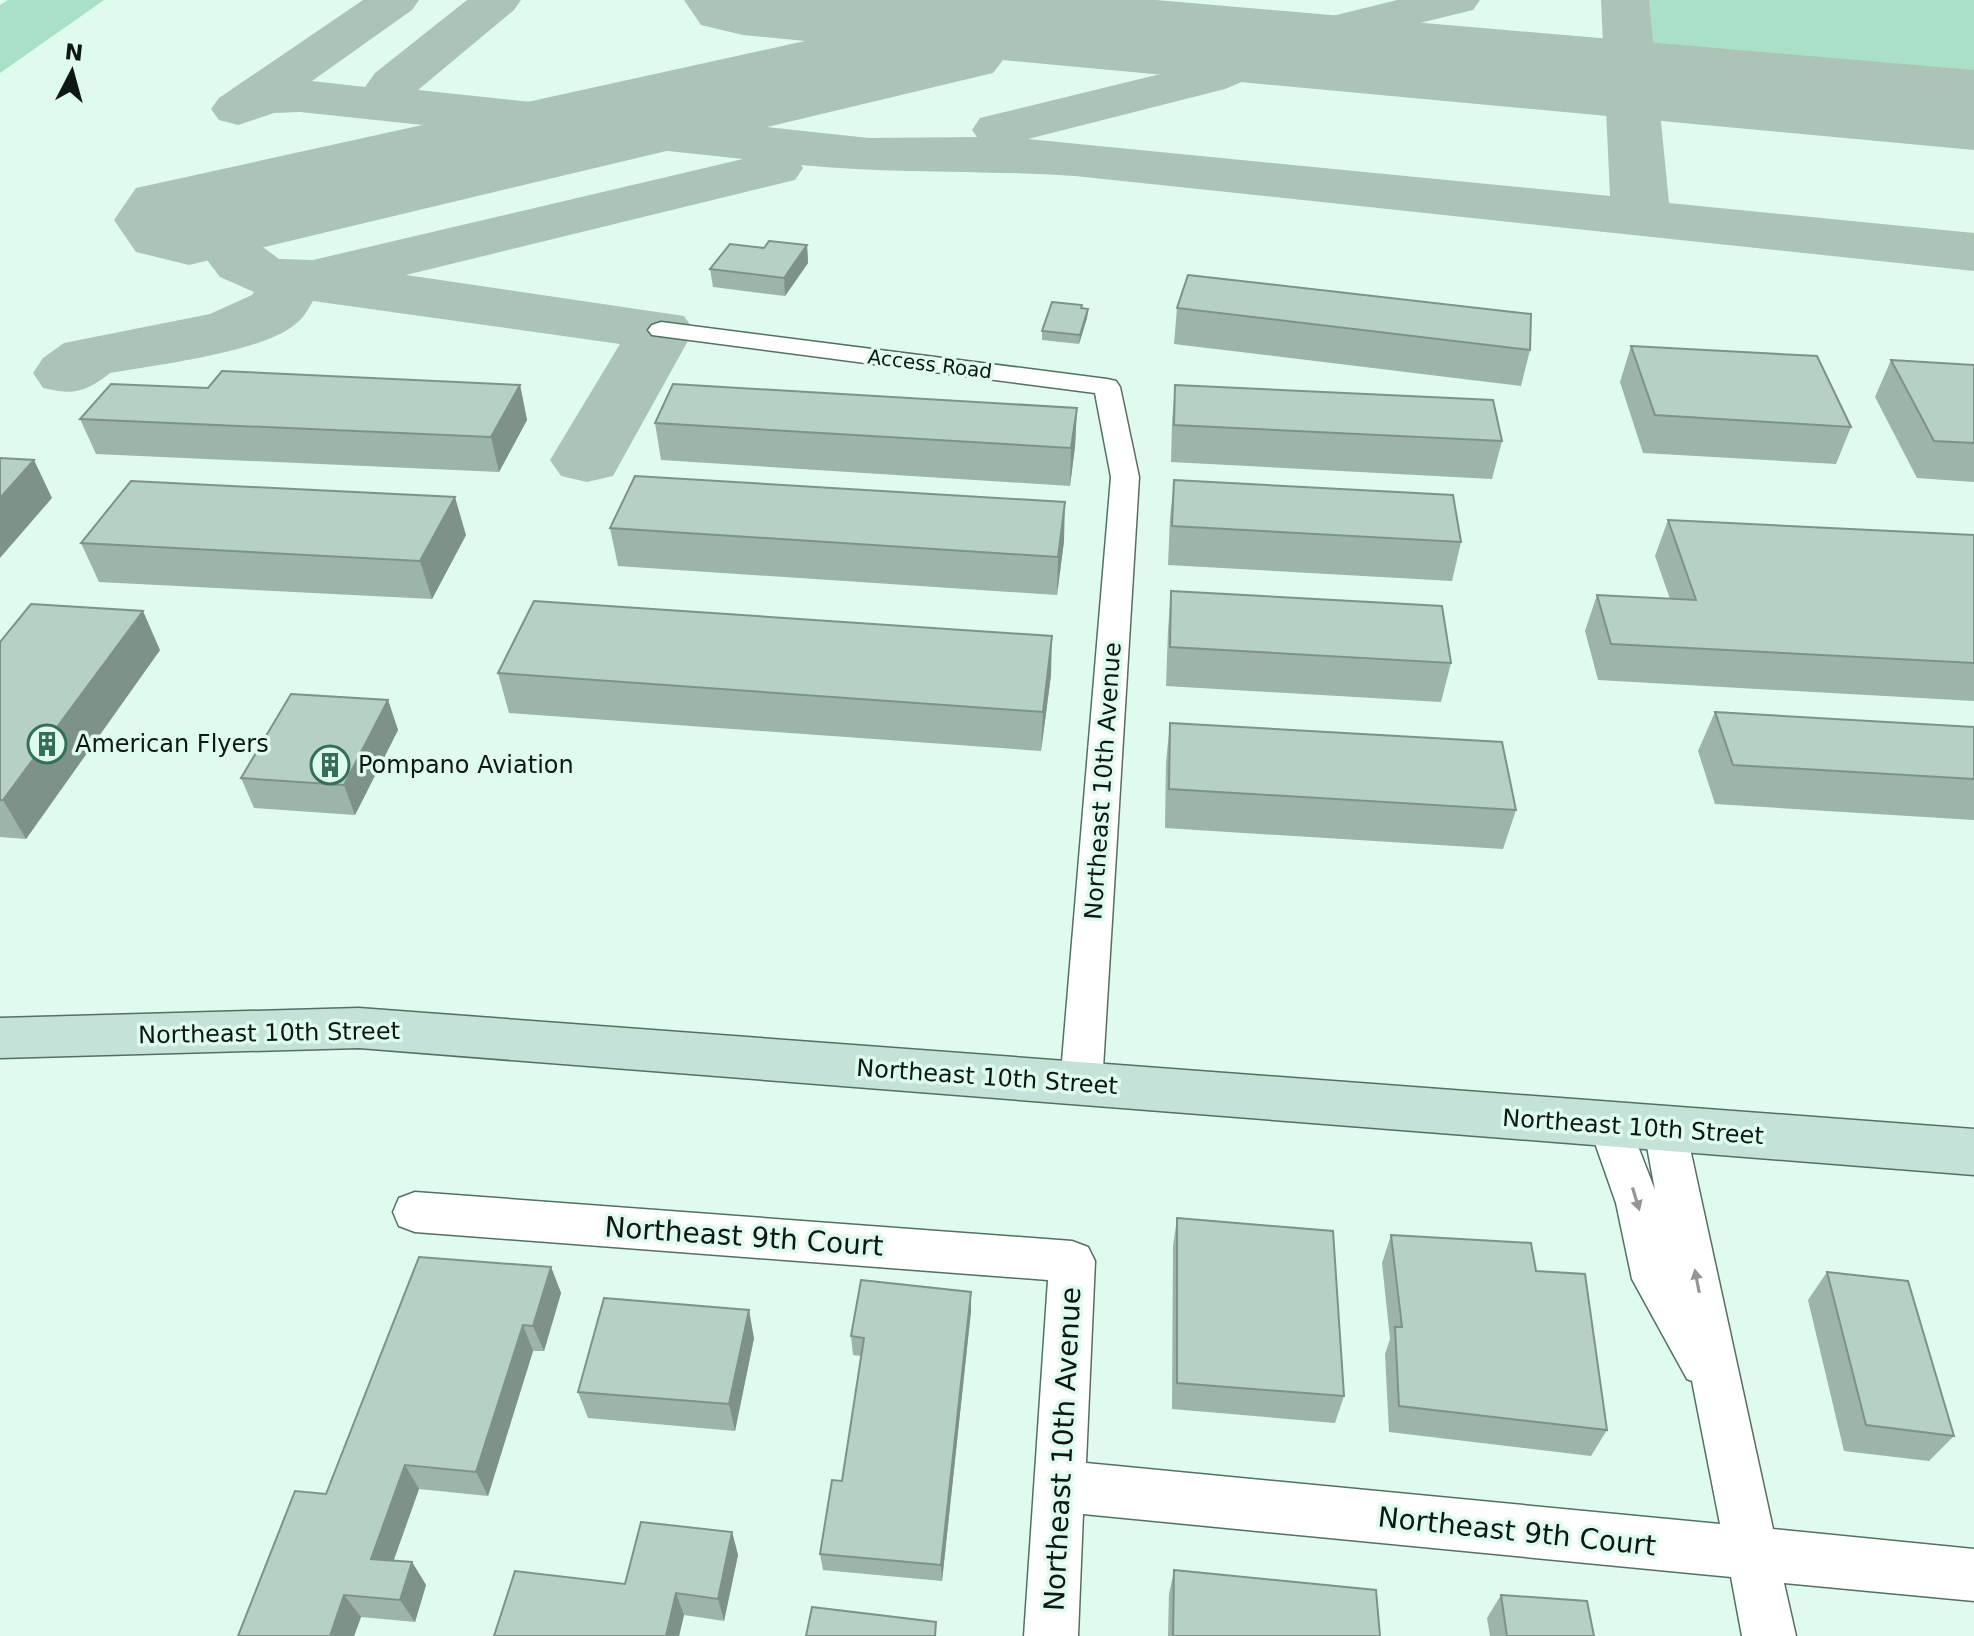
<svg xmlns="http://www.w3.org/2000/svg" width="1974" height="1636" font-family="'DejaVu Sans',sans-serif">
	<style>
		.green { fill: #aae0c7 }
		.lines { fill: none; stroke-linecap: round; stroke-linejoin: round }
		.taxiway { fill: #acc4b8; fill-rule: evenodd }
		.runway { fill: #acc4b8; fill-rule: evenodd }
		.street-casing { stroke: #556f63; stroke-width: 3 }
		.secondary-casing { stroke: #556f63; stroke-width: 3 }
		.street { fill: #fff; fill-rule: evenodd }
		.secondary { fill: #c4e2d7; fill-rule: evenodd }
		.wall { fill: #9cb4a9 }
		.shaded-wall { fill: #7f9289 }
		.building { fill: #b5d1c4; stroke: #7f9289; stroke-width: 2 }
		.oneway { fill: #929795 }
		.labels { text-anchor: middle; stroke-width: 7; stroke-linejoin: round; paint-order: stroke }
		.far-street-label { font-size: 20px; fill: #0d1713; stroke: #defbed }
		.poi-label { font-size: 24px; fill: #0d1713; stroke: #defbed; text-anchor: start }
		.street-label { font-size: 24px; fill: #0d1713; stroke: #defbed }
		.near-street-label { font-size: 28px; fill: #0d1713; stroke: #defbed }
	</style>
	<rect width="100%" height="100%" fill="#defbed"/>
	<!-- green -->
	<g class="green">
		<path d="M8,0h96l-104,73v-68z"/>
		<path d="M1645,0h329v91l-301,-28 -22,-12z"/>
	</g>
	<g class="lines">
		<!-- taxiway -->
		<path class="taxiway" d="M363,0h56l-7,10 -100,71 53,6 10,-14 92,-73h54l-7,10 -96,80 451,48 108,-1 -5,-7 8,-12 209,-51 103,-41 105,-26h83l-7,10 -147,36 -101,43 -197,50 582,57 -9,-196h48l20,203 305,30v38l-899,-95c-91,-6 -183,-2 -274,-11l2,3 -8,12 -389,95 278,41 10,14 -81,146 -26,6 -26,-6 -11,-16 70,-116 -307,-43c-4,6 -8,15 -14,20 -30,31 -145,44 -189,52 -25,20 -37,22 -67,15l-10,-15 10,-15 21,-15 146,-29 42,-19 2,-3 -34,-15 -26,-34c15,-45 66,-67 110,-56l8,12c-17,25 -49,14 -56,43l23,17 34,1 430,-101 -443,-47 -26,1 -36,12 -19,-5 -8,-11 8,-11z"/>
		<!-- runway -->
		<path class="runway" d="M684,0h472l818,70v80l-971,-90 -10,13 -804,192 -53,-13 -22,-32 22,-32 669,-147 -62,-6 -42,-10z"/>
		<defs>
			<g id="street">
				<path d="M661,322l446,57 9,2 4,6 19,90 -37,608 -6,12 -15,5 -15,-5 -6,-12 51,-608 -16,-84 -443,-58 -4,-5 4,-5z"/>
				<path d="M1610,1108l15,5 30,77 -11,-60 6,-13 15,-5 15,5 6,13 87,399 201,20v52l-190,-18 12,53h-54l-11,-59 -648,-63 -5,122h-54l24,-356 -633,-48 -16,-6 -6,-14 6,-14 16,-6 657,49 16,6 7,14 -9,202 634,61 -28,-143 -5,-2 -55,-100 -16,-76 -27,-77 6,-13z"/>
			</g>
			<path id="secondary" d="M359,1008l1615,121v46l-1615,-127 -359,10v-40z"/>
		</defs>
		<!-- street casing -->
		<use href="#street" class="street-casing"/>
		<!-- secondary casing -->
		<use href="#secondary" class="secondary-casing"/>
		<!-- street -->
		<use href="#street" class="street"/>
		<!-- secondary -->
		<use href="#secondary" class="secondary"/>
	</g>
	<!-- wall -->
	<g class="wall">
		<path d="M807,245l1,18 -23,33 -72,-9 -3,-18 54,-21z"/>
		<path d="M1082,305v3l6,1 -1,9 -8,26 -37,-4v-9z"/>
		<path d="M1177,308l353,42 -9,36 -347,-42z"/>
		<path d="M1631,346l220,81 -15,37 -193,-11 -23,-71z"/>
		<path d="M1891,360l83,5v117l-57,-4 -42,-81z"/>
		<path d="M520,385l7,35 -28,52 -403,-18 -16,-35 128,-31z"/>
		<path d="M1175,385l327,56 -10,38 -321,-17 1,-40z"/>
		<path d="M1077,408l-2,38 -5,40 -409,-26 -6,-37z"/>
		<path d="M1174,480l287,62 -9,39 -284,-16 2,-47z"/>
		<path d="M1668,520l306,15v166l-376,-21 -13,-49 12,-36 73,4 -15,-43z"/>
		<path d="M610,528l454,13 -7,54 -439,-29z"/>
		<path d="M466,535l-34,64 -333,-17 -18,-39z"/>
		<path d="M1171,591l280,72 -10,39 -275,-16 2,-56z"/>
		<path d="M0,642l160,8 -134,189 -26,-2z"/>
		<path d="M498,673l553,2 -10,76 -532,-38z"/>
		<path d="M388,700l10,30 -43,85 -101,-7 -13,-30z"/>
		<path d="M1715,712l259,15v93l-259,-16 -17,-53z"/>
		<path d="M1170,723l346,87 -13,39 -338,-21 1,-66z"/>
		<path d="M1177,1218l167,178 -9,27 -163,-14 1,-163z"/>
		<path d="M1391,1235l145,36 71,159 -16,26 -202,-24 -4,-78 5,-15 -8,-76z"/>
		<path d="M551,1267l10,26 -17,58h-11l-45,145 -69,-7 -25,71 18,2 14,23 -11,37 -54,-5 -7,19h-116z"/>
		<path d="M1827,1272l127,164 -25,25 -85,-10 -36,-151z"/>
		<path d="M971,1311l-29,270 -119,-11 -3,-16 22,-73 19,-125 -8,-1 -2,-19z"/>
		<path d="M754,1338l-19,93 -147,-13 -10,-26z"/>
		<path d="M732,1532l6,23 -14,66 -40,-6 -5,21h-185l131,-52z"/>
		<path d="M1174,1570l206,66h-212l1,-42z"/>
		<path d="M1501,1595l93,41h-104l-3,-18z"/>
	</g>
	<!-- shaded-wall -->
	<g class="shaded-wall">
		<path d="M807,245l1,18 -23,33 -1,-18z"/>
		<path d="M1088,309l-1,9 -8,26 1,-9z"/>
		<path d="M520,385l7,35 -28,52 -8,-35z"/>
		<path d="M1077,408l-2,38 -5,40 1,-38z"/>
		<path d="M34,460l18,38 -52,60v-60z"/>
		<path d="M455,497l11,38 -34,64 -12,-38z"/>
		<path d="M1065,502l-1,39 -7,54 1,-38z"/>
		<path d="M143,611l17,39 -134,189 -23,-39z"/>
		<path d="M1052,636l-1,39 -10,76 2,-39z"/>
		<path d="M388,700l10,30 -43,85 -11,-30z"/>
		<path d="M551,1267l10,26 -17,58 -11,-25z"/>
		<path d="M971,1292v19l-29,270 -1,-16z"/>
		<path d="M749,1310l5,28 -19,93 -6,-27z"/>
		<path d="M523,1325l10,26 -45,145 -12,-24z"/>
		<path d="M405,1465l14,24 -33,92 -15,-22z"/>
		<path d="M732,1532l6,23 -14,66 -6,-22z"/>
		<path d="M412,1562l14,23 -11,37 -15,-22z"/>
		<path d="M676,1593l8,22 -5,21h-13z"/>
		<path d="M344,1595l17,22 -7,19h-24z"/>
	</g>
	<!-- building -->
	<g class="building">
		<path d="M769,241l38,4 -23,33 -74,-9 20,-25 34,4z"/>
		<path d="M1188,275l343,39 -1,36 -353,-42z"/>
		<path d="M1052,302l30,3 -1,3 7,1 -8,26 -38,-4z"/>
		<path d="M1631,346l186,10 34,71 -196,-12z"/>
		<path d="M1891,360l83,5v78l-40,-2z"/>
		<path d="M222,371l298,14 -29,52 -411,-18 31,-35 97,4z"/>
		<path d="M673,384l404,24 -6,40 -416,-25z"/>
		<path d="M1175,385l318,15 9,41 -328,-16z"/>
		<path d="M0,458l34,2 -34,38z"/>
		<path d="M635,476l430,26 -7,55 -448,-29z"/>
		<path d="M1174,480l279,15 8,47 -289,-16z"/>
		<path d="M131,481l324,16 -35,64 -339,-18z"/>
		<path d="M1668,520l306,15v128l-363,-19 -14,-49 99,5z"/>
		<path d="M1171,591l271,15 9,57 -281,-16z"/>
		<path d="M534,601l518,35 -9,76 -545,-39z"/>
		<path d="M31,604l112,7 -140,189h-3v-158z"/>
		<path d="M291,694l97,6 -44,85 -103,-7z"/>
		<path d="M1715,712l259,15v52l-241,-14z"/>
		<path d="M1170,723l332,19 14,68 -347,-21z"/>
		<path d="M1177,1218l156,13 11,165 -167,-13z"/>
		<path d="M1391,1235l140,8 5,28 49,3 22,156 -208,-24 -4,-79h7z"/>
		<path d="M419,1257l132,10 -18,59 -10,-1 -47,147 -71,-7 -34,94 41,3 -12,38 -56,-5 -14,41h-92l57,-145 31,3z"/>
		<path d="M1827,1272l81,9 46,155 -88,-11z"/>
		<path d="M861,1280l110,12 -30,273 -121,-11 12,-74 10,1 22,-143 -13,-2z"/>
		<path d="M604,1298l145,12 -20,94 -151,-12z"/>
		<path d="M641,1522l91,10 -14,67 -42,-6 -10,43h-172l21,-65 110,13z"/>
		<path d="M1174,1570l202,20 4,46h-207z"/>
		<path d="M1501,1595l86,6 7,35h-87z"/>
		<path d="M812,1607l124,15 -1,14h-129z"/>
	</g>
	<!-- one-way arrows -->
	<defs><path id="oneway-solid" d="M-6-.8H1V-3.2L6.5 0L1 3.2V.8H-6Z" transform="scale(2)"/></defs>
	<g class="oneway">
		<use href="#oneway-solid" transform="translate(1636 1199) rotate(73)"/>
		<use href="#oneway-solid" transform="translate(1697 1281) rotate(-101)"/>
	</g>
	<!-- icons -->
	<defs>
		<symbol id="building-ring" viewBox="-11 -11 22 22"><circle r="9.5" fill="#defbed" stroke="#356f58" stroke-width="1.5"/><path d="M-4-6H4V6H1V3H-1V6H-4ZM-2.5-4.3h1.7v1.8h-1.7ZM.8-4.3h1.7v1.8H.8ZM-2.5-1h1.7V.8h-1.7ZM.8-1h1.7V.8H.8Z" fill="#356f58"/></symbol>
	</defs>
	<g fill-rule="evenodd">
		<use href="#building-ring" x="25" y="722" width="44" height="44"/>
		<use href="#building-ring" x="308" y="743" width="44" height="44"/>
	</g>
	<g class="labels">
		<!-- far-street labels -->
		<g class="far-street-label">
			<text transform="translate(930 364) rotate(7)" y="7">Access Road</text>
		</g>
		<!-- poi labels -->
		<g class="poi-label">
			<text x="75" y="752">American Flyers</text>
			<text x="358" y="773">Pompano Aviation</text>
		</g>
		<!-- street labels -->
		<g class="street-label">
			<text transform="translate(1103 781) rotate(-86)" y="8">Northeast 10th Avenue</text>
			<text transform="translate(269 1033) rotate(-1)" y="8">Northeast 10th Street</text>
			<text transform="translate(987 1077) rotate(4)" y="8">Northeast 10th Street</text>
			<text transform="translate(1633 1127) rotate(4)" y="8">Northeast 10th Street</text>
		</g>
		<!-- near-street labels -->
		<g class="near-street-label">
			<text transform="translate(744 1236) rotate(4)" y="10">Northeast 9th Court</text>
			<text transform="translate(1062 1449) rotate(-87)" y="10">Northeast 10th Avenue</text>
			<text transform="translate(1517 1531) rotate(6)" y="10">Northeast 9th Court</text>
		</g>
	</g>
	<!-- north arrow -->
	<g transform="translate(72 72) rotate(6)" stroke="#defbed" stroke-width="6" paint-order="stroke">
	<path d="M0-6L14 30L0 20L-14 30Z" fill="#0d1713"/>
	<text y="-12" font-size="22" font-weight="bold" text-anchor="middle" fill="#0d1713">N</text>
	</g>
</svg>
